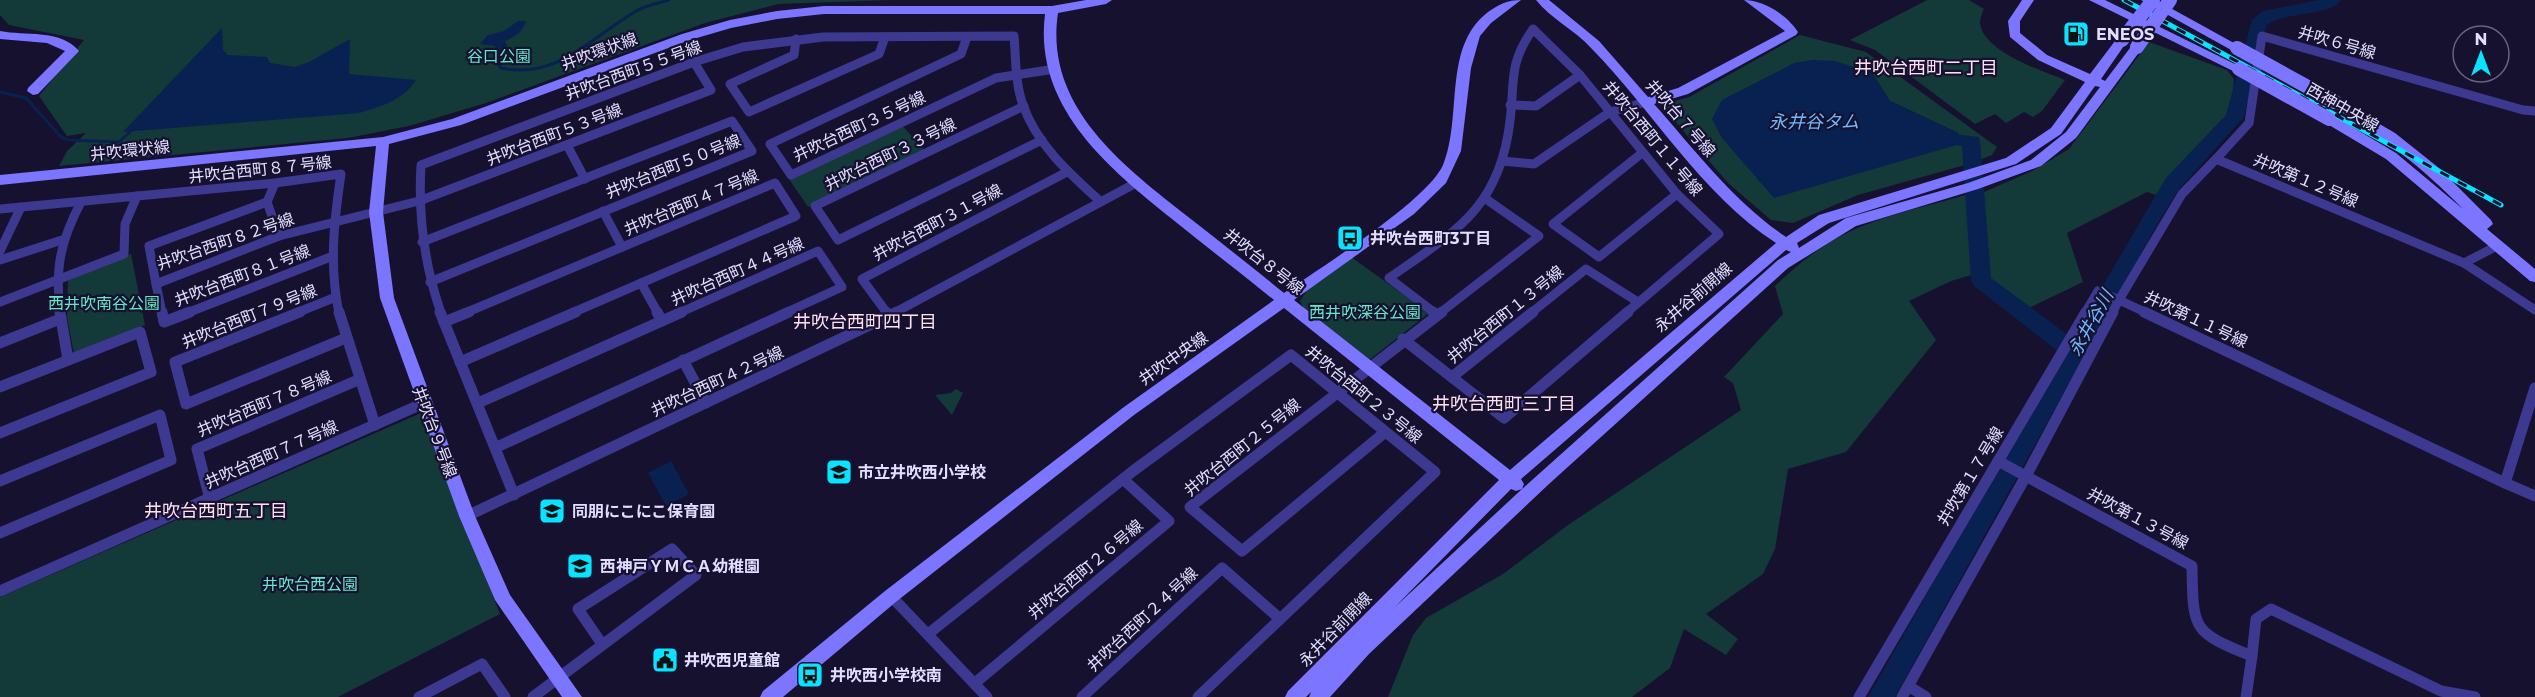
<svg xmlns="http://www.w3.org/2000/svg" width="2535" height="697" font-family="Montserrat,'Noto Sans JP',sans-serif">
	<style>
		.green { fill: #133938; fill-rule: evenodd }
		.water { fill: #082150 }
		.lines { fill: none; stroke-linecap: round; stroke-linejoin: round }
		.stream { stroke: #082150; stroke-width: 3 }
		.river { fill: #082150; fill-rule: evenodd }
		.street-far1 { stroke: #3e3990; stroke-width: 9 }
		.street { stroke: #3e3990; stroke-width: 11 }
		.secondary { fill: #7b75ff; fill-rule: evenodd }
		.rail-casing { stroke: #0ae3ff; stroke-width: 5 }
		.rail { stroke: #16112f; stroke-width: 3; stroke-dasharray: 10; stroke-linecap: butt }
		.secondary-bridge { stroke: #7b75ff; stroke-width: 14 }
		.labels { text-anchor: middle; stroke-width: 4.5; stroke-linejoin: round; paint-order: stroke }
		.poi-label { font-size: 16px; font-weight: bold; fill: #e2deff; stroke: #16112f; text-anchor: start }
		.street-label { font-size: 16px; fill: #e2deff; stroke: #16112f }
		.park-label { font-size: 16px; fill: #62e8c8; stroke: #16112f }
		.neighbourhood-label { font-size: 18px; fill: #ffe0f3; stroke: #16112f }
		.water-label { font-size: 18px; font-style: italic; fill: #6cb9ff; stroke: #16112f }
	</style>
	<rect width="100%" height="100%" fill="#16112f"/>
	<!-- green -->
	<g class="green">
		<path d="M0,0h892l-114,4 -73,19 -219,80 -77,23 -61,12 -289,28 8,-15 19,-18 -19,3 -28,-40 45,-56 -75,-15 -9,-10z"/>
		<path d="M1927,0h42l15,9c-2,4 -4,10 -4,14 3,29 63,48 85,57l-23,31 -9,6 -9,-5 -18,11 -11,-9 -20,10 -100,-74 -25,-10z"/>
		<path d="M1800,35l66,17 131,95 -5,8 -20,8 -114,32 -65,28 -22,-3 -43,-37 -67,-78 28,-8zM1814,60l58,13 18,28 68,32v6l-235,-39 72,-37z"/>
		<path d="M2149,42l78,28 7,9 -3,35 -58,58 -17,23 -9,-3 -80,41 16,49 -54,26 -42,-30 -3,-86 48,-21 37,-22z"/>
		<path d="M902,125l22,25 -116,57 -19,-28z"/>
		<path d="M1969,194l6,80 -24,7 -42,20 27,39 -90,112 -58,17 -13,80 -12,25 -57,40 32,25 -12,16 -42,-26 -14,39 -38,29h-244l25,-62 13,-17 77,-44 65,-49 173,-115 -8,-27 -9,-6 59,-63 -8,-28c17,-16 34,-31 54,-43 41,-26 94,-35 140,-49z"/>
		<path d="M131,254l14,71 -71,29 -7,-37 1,-39z"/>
		<path d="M1351,257l78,56 -61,48 -63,-50 -5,-10 8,-12z"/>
		<path d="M956,389l7,4 -11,22 -17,-20 16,-2z"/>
		<path d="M421,413l79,201 -162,83h-338v-100z"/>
	</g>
	<!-- water -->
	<g class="water">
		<path d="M518,21h8c-3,11 -12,16 -21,20l4,8 -12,6 -2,-9 -15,-2 8,-9 16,-4z"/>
		<path d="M222,28l1,22 5,5 39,2 3,6 25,4 14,-5 41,-23 -1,35 67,6c-14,21 -34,26 -57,33l-236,19z"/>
		<path d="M1814,60l21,1 37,12 18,28 68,32 2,11 -186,54 -52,-60 -10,-19 10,-19 73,-37z"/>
		<path d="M671,461l18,33 -23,12 -18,-33z"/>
	</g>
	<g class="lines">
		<!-- stream -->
		<g class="stream">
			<path d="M499,54l-1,9 3,5c58,12 91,-32 137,-58 9,-5 21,-7 31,-10"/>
			<path d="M0,92l26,6 35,39 7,3 51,2 12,-11"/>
		</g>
		<!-- river -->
		<path class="river" d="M2319,0h22c-13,18 -56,10 -75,26l-22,91 -64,71 -18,28 -267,481h-27l195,-342 -89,-69 -3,-5 -9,-135 -38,-5 -2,-4 2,-4 7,-2 47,6 2,4 11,137 81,60 94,-160 60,-63 26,-95 11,-9z"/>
		<!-- street-far1 -->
		<g class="street-far1">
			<path d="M967,37l-6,17 -191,90 21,31 205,-97 59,-9"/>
			<path d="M796,39l-2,16 -64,29 19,28 130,-58 6,-17"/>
			<path d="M1510,105l26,1 44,-31"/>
			<path d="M1024,106l-209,100 23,34 204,-100"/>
			<path d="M567,145l18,34"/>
			<path d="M1642,153l-89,71 46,33 78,-63"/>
			<path d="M2216,159l33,-36 13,-87 261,74 12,1"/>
			<path d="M1502,161l32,3 76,-52 36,-10"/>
			<path d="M275,183l-8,19 -118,44 7,38 123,-48 140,-35 292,-111 -17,-28"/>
			<path d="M267,202l12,34"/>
			<path d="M0,209l275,-26 66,-9c-7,47 -12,92 -2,139"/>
			<path d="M603,211l19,36"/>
			<path d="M422,242l310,-121 20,30 -322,131"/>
			<path d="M0,251l21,-44"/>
			<path d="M0,260l62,-20"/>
			<path d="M2464,263l33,-17"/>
			<path d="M641,283l17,30"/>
			<path d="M156,284l6,29"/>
			<path d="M0,302l124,-48 1,-30 12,-28"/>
			<path d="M60,313c-5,-45 0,-71 21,-111"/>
			<path d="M187,313l146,-57"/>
			<path d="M296,313l40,-16"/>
			<path d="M441,313c-17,-49 -23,-96 -20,-148l273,-103 49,-15 80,-10 191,-1c2,23 1,47 9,69 14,40 47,69 78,97"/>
			<path d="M465,313l310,-130 21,33 -224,97"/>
			<path d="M679,313l139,-62 24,36 -57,26"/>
			<path d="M887,313l-25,-34 205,-107"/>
			<path d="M894,313l242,-130"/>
			<path d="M1435,313l-46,-35c66,-46 111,-70 121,-157 5,-41 -2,-56 23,-92l47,46 97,119 42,40 -93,79"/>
			<path d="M1440,313l99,-77 -53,-37"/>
			<path d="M1531,313l55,-44 52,33"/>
			<path d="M2085,313l13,-22 21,9 63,-106 34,-35 248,104 71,47"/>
			<path d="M2112,313l7,-13 28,13"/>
		</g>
		<!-- street -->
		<g class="street">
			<path d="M60,312l8,48"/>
			<path d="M162,312l2,10 26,-10"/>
			<path d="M300,312l-125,50 11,42 160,-66"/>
			<path d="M339,312l36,113"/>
			<path d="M440,312l74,183"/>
			<path d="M657,312l5,9"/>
			<path d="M886,312l3,4"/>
			<path d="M1433,312l3,2"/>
			<path d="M2144,312l361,171"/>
			<path d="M444,322l25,-10"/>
			<path d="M1403,339l101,79 124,-106"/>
			<path d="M0,343l60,-24"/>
			<path d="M683,360l23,43"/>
			<path d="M460,362l116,-50"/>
			<path d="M1452,377l81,-65"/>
			<path d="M0,387l140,-55 11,40 -151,61"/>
			<path d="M2535,388l-30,95 30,13"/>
			<path d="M478,403l204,-91"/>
			<path d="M1384,433l-142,118 -52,-44 252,-195"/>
			<path d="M497,447l292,-135"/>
			<path d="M1998,461l194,105c1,64 0,66 60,90l4,-37 15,-10 170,82 34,6"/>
			<path d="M0,481l160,-66 11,45 -171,73"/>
			<path d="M210,499l-13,-50 161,-69"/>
			<path d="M467,516l430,-204"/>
			<path d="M0,591l424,-188"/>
			<path d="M891,596l96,101"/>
			<path d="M928,634l205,-163 158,-116 144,117 -237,225"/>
			<path d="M975,683l194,-162 -46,-42"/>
			<path d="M1908,686l18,11"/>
			<path d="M419,697l63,-33 23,33"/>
			<path d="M533,697l163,-122 -24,-26 -94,60 24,35"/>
			<path d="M1082,697l140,-129 57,50"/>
			<path d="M1859,697l227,-385"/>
			<path d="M1902,697l124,-221 87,-164"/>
			<path d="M2246,697l6,-41"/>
		</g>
		<!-- secondary -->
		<g class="secondary">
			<path d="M1086,0h26l-6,4 -48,9c-14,93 64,152 129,203 32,25 65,51 97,77 36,-25 144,-93 159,-128 20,-48 -1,-118 45,-153 12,-8 19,-12 33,-12l-30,23 -11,13 -9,32 -10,83 -15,32 -32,31 -120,86 216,170 266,-227c-75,-49 -123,-132 -185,-195 -16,-18 -40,-29 -55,-48h13l50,41 49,56 30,-9 107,-57 -41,-31c20,0 43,15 54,32l-2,3 -108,59 -34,10c41,46 80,98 132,133l33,-22 187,-57 45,-30 34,-46 -47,-22 -28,-23 -2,-16 14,-21h12l-14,21v12l27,22 43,19 28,-37h8l2,3 -27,39 4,2 28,-37h8l2,3 -67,91 -35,28 -63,23 -122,37 -68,42 -239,216 -180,170 -39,43h-21l2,-5 -5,5h-21l3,-6 211,-211 -215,-172 -150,107 -237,186 -114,96h-23l3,-6 122,-100 239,-184 150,-107c-32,-26 -65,-51 -97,-77 -65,-52 -144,-114 -132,-209h-221l-47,5 -46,9 -41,12 -229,85 -72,19 -6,68 11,86 81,218 35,79 72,102h-20l-67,-97 -36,-84 -79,-218 -11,-86 7,-66 -376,39v-10l383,-38 69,-18 230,-85 48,-14 47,-9 47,-5h228zM2095,86l5,1 -34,45 -35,28 -63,23 -122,35 -47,30 -2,-5 32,-20 187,-59 45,-30zM1786,250l5,2 -13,8 -256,229 2,-5 -3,-5zM1511,489l5,2 6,-2 -127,118z"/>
			<path d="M2089,0h16l140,69 -6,4 -4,-1z"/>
			<path d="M2141,0h15l87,48 -2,3h-8z"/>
			<path d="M0,31c25,5 61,-2 79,20l-41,43 -5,1 -6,-4 1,-3 37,-37 -18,-8 -47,-4z"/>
			<path d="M2335,98l60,35 44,35 52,52 2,4 -6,5 48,40v13l-5,-1 -144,-122 -62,-37 -1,-3 1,-3h10l62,37 67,56c-44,-45 -80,-71 -133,-104l-1,-3 1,-3z"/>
		</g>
		<defs>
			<path id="rail" d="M2124,0l377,205"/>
		</defs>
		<!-- rail casing -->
		<use href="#rail" class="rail-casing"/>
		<!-- rail -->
		<use href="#rail" class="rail"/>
		<!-- secondary-bridge -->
		<g class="secondary-bridge">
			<path d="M2122,40l31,-40"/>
			<path d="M2137,47l33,-47"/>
			<path d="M2237,48l98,54"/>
			<path d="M2239,69l90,50"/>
		</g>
	</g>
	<!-- icons -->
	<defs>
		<symbol id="fuel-square" viewBox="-11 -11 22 22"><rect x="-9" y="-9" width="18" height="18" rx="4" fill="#0ae3ff" stroke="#16112f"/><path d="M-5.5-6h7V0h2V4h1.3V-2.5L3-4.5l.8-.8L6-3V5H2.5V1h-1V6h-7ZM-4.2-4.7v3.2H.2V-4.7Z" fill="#111"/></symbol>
		<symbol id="bus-square" viewBox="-11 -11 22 22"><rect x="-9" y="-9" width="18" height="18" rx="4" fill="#0ae3ff" stroke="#16112f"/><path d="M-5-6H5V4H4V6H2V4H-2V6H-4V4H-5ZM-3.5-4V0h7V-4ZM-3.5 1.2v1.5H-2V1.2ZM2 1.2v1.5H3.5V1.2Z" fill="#111"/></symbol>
		<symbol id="school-square" viewBox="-11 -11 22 22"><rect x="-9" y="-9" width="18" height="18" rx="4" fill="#0ae3ff" stroke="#16112f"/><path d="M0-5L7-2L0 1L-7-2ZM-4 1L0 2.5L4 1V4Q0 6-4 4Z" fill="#111"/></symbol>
		<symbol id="civic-square" viewBox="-11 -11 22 22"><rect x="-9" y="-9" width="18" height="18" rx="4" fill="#0ae3ff" stroke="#16112f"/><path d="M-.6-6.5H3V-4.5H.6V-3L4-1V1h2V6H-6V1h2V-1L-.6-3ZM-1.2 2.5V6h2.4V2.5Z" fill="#111"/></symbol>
	</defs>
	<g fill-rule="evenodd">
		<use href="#fuel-square" x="2061" y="19" width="30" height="30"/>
		<use href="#bus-square" x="1335" y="223" width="30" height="30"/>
		<use href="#school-square" x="824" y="457" width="30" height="30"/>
		<use href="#school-square" x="537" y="496" width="30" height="30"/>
		<use href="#school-square" x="565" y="551" width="30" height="30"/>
		<use href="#civic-square" x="650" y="645" width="30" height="30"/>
		<use href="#bus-square" x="795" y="660" width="30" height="30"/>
	</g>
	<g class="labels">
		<!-- poi labels -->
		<g class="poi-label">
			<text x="2096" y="40">ENEOS</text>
			<text x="1370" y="244">井吹台西町3丁目</text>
			<text x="858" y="478">市立井吹西小学校</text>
			<text x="572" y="517">同朋にこにこ保育園</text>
			<text x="600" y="572">西神戸ＹＭＣＡ幼稚園</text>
			<text x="684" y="666">井吹西児童館</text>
			<text x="830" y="681">井吹西小学校南</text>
		</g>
		<!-- street labels -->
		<g class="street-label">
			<text transform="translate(2337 42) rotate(16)" y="6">井吹６号線</text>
			<text transform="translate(599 51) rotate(-20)" y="6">井吹環状線</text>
			<text transform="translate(633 70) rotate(-20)" y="6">井吹台西町５５号線</text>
			<text transform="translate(2343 107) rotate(30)" y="6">西神中央線</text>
			<text transform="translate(1681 118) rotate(49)" y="6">井吹台７号線</text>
			<text transform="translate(859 126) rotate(-25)" y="6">井吹台西町３５号線</text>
			<text transform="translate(554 134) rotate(-21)" y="6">井吹台西町５３号線</text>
			<text transform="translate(1653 138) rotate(50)" y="6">井吹台西町１１号線</text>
			<text transform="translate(130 150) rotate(-6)" y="6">井吹環状線</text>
			<text transform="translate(890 154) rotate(-26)" y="6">井吹台西町３３号線</text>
			<text transform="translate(673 166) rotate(-22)" y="6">井吹台西町５０号線</text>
			<text transform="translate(260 169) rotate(-6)" y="6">井吹台西町８７号線</text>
			<text transform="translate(2306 180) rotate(23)" y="6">井吹第１２号線</text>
			<text transform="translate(691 202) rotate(-23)" y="6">井吹台西町４７号線</text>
			<text transform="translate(937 222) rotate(-28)" y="6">井吹台西町３１号線</text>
			<text transform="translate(225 241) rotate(-19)" y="6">井吹台西町８２号線</text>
			<text transform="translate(1264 261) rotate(38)" y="6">井吹台８号線</text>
			<text transform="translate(737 271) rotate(-24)" y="6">井吹台西町４４号線</text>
			<text transform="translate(242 275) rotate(-21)" y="6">井吹台西町８１号線</text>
			<text transform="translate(1693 297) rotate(-41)" y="6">永井谷前開線</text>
			<text transform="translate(1505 314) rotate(-39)" y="6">井吹台西町１３号線</text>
			<text transform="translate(249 316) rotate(-22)" y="6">井吹台西町７９号線</text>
			<text transform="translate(2196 319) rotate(25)" y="6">井吹第１１号線</text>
			<text transform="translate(1173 358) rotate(-35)" y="6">井吹中央線</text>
			<text transform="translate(717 381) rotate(-25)" y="6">井吹台西町４２号線</text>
			<text transform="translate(1364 394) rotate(39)" y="6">井吹台西町２３号線</text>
			<text transform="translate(264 403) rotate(-23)" y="6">井吹台西町７８号線</text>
			<text transform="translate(435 432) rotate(69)" y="6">井吹台９号線</text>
			<text transform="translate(1242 447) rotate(-39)" y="6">井吹台西町２５号線</text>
			<text transform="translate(271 454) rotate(-24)" y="6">井吹台西町７７号線</text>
			<text transform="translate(1970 476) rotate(-59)" y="6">井吹第１７号線</text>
			<text transform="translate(2138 518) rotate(28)" y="6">井吹第１３号線</text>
			<text transform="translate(1085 569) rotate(-40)" y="6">井吹台西町２６号線</text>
			<text transform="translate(1142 619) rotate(-43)" y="6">井吹台西町２４号線</text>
			<text transform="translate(1335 629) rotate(-46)" y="6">永井谷前開線</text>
		</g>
		<!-- park labels -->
		<g class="park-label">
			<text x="499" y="62">谷口公園</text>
			<text x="104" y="309">西井吹南谷公園</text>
			<text x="1365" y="318">西井吹深谷公園</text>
			<text x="310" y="590">井吹台西公園</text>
		</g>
		<!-- neighbourhood labels -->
		<g class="neighbourhood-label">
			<text x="1926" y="74">井吹台西町二丁目</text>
			<text x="865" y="328">井吹台西町四丁目</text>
			<text x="1504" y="410">井吹台西町三丁目</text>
			<text x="216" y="517">井吹台西町五丁目</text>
		</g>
		<!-- water labels -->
		<g class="water-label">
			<text x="1814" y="128">永井谷タム</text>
			<text transform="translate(2091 323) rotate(-61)" y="6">永井谷川</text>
		</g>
	</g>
	<!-- north arrow -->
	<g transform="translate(2481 54)"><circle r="28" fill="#16112f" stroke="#686382" stroke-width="1.5"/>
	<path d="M0-4.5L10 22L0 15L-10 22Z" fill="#0ae3ff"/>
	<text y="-9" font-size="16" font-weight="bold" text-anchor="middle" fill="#e2deff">N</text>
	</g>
</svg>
